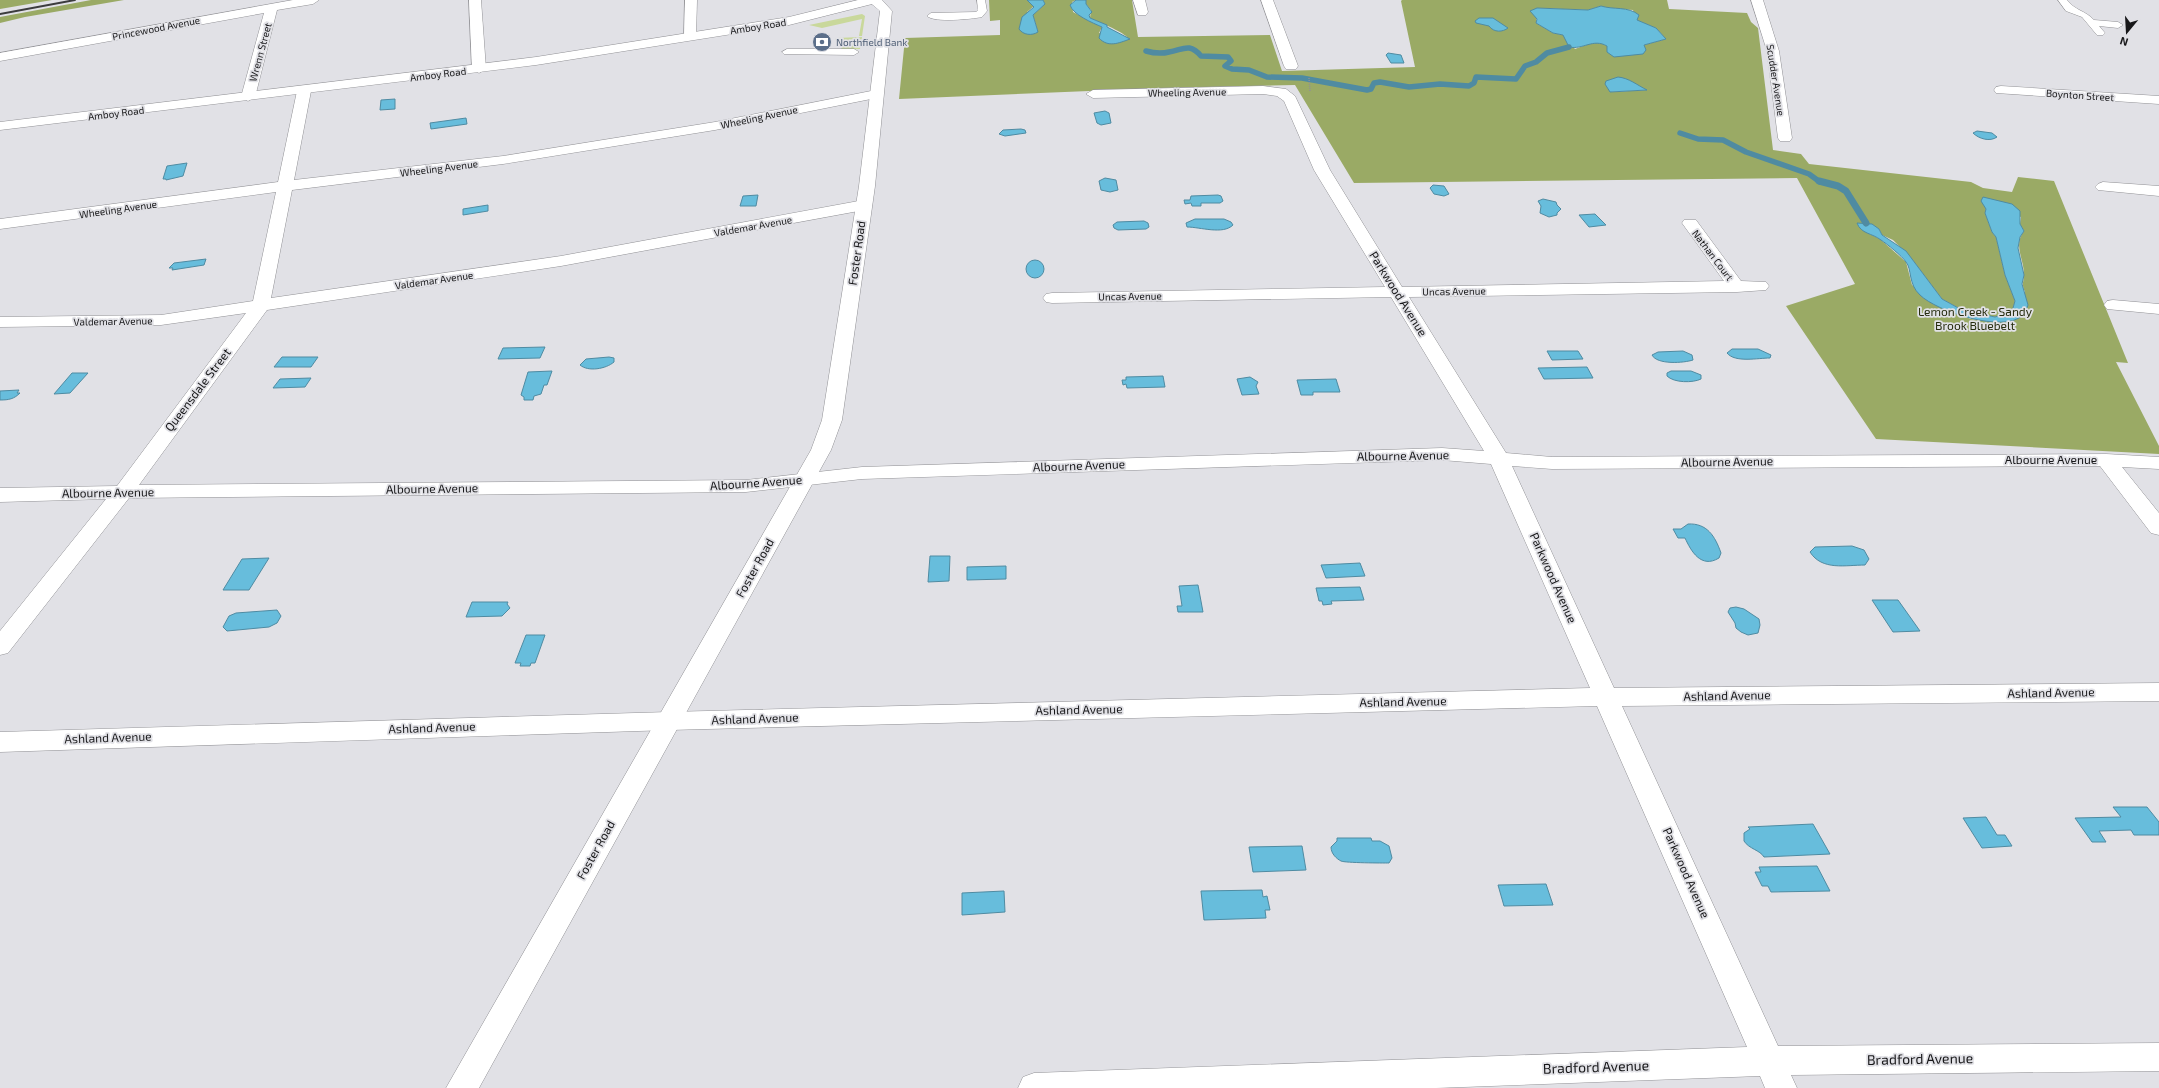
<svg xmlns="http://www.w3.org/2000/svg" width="2159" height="1088" font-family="'Exo 2',sans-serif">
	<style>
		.green { fill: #c9d89b }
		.forest { fill: #9aaa65; fill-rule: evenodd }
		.water { fill: #67bddc; stroke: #4f8ba2 }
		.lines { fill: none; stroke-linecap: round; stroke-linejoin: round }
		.stream-far1 { stroke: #4f8ba2; stroke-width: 5.5 }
		.stream { stroke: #4f8ba2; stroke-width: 7 }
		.service-casing { stroke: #919195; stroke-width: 1 }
		.minor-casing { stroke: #919195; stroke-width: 1 }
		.tertiary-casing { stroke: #919195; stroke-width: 1 }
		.secondary-casing { stroke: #919195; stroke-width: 1 }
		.path { stroke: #909094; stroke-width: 1.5; stroke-dasharray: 1 1; stroke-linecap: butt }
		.service { fill: #fff; fill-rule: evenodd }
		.minor { fill: #fff; fill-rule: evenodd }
		.tertiary { fill: #fff; fill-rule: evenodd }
		.secondary { fill: #fff; fill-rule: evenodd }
		.rail { stroke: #3c3c3e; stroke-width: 2 }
		.labels { text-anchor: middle; stroke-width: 3.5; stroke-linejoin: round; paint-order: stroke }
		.far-street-label { font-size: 10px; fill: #171719; stroke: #e1e1e6 }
		.far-service-label { font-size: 10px; fill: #4e5e75; stroke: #e1e1e6; text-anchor: start }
		.street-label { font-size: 12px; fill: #171719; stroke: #e1e1e6 }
		.park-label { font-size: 12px; fill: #262c0e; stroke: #e1e1e6 }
		.near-street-label { font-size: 14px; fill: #171719; stroke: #e1e1e6 }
	</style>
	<rect width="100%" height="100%" fill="#e1e1e6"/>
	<!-- green -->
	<g class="green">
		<path d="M862,14l3,2 -3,20h-3l3,-17 -40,9 -13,-3z"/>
		<path d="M862,37l-2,12 -19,1 2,-10h-8l1,-2z"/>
	</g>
	<!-- forest -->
	<g class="forest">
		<path d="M0,0h52l-52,9z"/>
		<path d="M91,0h33l-99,17 -25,6v-6z"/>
		<path d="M989,0h38l7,6 -7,6 11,20 -5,-17 12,-11 -2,-4h33l-4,2 1,10 29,15 -3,6 28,4c-6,-6 -28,-15 -37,-19l1,-8 -5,-6v-4h46l6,37 132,-2 12,36 133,-4 -14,-66 1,-1h265l2,9 78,4 4,9 7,6 15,122 28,4 8,10 162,18 12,6 29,4 6,-15 36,4 74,182 -12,-1 43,84v8l-283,-15 -90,-133 69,-22 -58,-106 -443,5 -59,-98 -133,3 -263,11 6,-61 95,-3v-15l-10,1zM1601,6l7,2 25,2 3,10 20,8 10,11 -22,6 -37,1 -7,-4 -9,1 -16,6 -12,-14 -10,-2 -17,-10 1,-15 51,2zM1631,82l4,4 11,4 -34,2 -7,-8zM1985,206l36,11 -1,7 4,7c-11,14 0,28 0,43 0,9 -3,9 1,18l-22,30 -33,-3 -58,-34 -6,-23 -26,-23 -8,-4 -9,-12 16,6 3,6 11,5 18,18 31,41 20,11 33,7 13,-4 5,-5 2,-7 -10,-26 -9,-38 -4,-5 -7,-19 1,-4z"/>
	</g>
	<!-- water -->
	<g class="water">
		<path d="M1027,0h16l2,4 -12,11 5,17c-6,4 -15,3 -19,-3l3,-12 12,-10z"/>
		<path d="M1076,0h10v4l6,8 -3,3 1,3 17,7v2l23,12c-11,4 -22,9 -31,-1l3,-11c-9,-4 -29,-12 -32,-22z"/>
		<path d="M1601,6c13,4 27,0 38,9l-2,5 19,8 10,11 -22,6 2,5 -3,4 -29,3 -7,-5v-6c-14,-8 -24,4 -38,1l-6,-12 -10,-2 -17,-10 1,-4 -7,-8 7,-3 51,2z"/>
		<path d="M1479,18h14l15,10c-5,4 -14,5 -19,-2l-13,-3 -1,-2z"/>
		<path d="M1388,53l13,2 3,8h-13l-5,-8z"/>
		<path d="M1618,77c11,1 19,8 29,13l-37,2 -5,-8 1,-3z"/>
		<path d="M395,99v10l-15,1 1,-10z"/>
		<path d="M1105,111l4,2 2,10 -10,2 -4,-2 -3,-10z"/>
		<path d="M466,118l1,6 -36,5 -1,-6z"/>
		<path d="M1021,129l4,1 1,3 -21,3 -6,-2 4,-4z"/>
		<path d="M1977,131l15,2 5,4c-7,5 -18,2 -24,-4z"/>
		<path d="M187,163l-4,13 -17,4v-1h-3l4,-13z"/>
		<path d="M1105,178l11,2 2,10 -8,2 -9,-2 -2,-9z"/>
		<path d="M1433,185l11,1 5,8 -5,2 -10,-2 -4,-6z"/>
		<path d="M758,195l-2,11h-16l3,-10z"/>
		<path d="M1218,195l3,1 2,5 -3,2h-19v3h-9l-1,-3 -6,1 -1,-4h6l1,-4z"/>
		<path d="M1983,197l29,7 8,7v13l4,7 -4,6 -2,11 6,27 -2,9 6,21c-1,3 -3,8 -5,10 -19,19 -87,-4 -103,-20 -12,-11 -8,-26 -14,-33 -4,-6 -19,-18 -25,-22 -9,-7 -20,-6 -24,-17l15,1 7,5 3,6 24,16 36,48 20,11 33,7 13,-4 5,-5 2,-7 -10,-26 -9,-38 -4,-5 -7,-19 1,-4 -5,-8z"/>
		<path d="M1543,199l13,3 1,3 4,4 -4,4v2l-8,2 -9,-4 1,-7 -3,-5z"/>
		<path d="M488,205v6l-25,4v-6z"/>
		<path d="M1595,214l11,11 -17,2 -10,-12z"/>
		<path d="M1195,219h29l7,3 2,3c-10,10 -33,2 -46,2l-1,-4z"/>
		<path d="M1144,221l4,2 1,4 -3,2 -28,1 -4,-2 -1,-3 4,-3z"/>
		<path d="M206,259l-2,6 -32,5 1,-2h-4l5,-5z"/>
		<circle cx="1035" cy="269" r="9"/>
		<path d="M545,347l-5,11 -42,1 5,-11z"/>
		<path d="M1732,349h26l13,6 -1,3c-12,0 -35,5 -43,-5z"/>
		<path d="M1547,351h31l5,8 -31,1z"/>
		<path d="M1683,351l9,4 1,5c-9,3 -36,5 -41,-5l6,-3z"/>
		<path d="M282,357h36l-7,10h-37z"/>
		<path d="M609,357l5,1v4c-8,7 -26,10 -34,3l6,-6z"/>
		<path d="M1587,367l6,11 -49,1 -6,-11z"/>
		<path d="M552,371l-5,14h-3l-3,9 -7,2 -1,4h-9v-3l-3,-2 7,-23z"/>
		<path d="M1671,371h20l10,4v4c-8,4 -27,4 -34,-3v-3z"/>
		<path d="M72,373h16l-18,20 -16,1z"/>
		<path d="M1163,376l2,11 -38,1 -1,-4 -3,1 -1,-5h4v-3z"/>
		<path d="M1250,377l8,5 -2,4 3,8 -17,1 -5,-16z"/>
		<path d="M311,378l-6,9 -32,1 7,-9z"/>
		<path d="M1336,379l4,13h-27v3h-12l-4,-15z"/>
		<path d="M19,390l-2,3h3c-6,6 -11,7 -20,7v-9z"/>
		<path d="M1688,524c19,-1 27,12 33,29l-2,5c-18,11 -28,-7 -34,-20h-7l-5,-9h8z"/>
		<path d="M1852,546l12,4 5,9 -4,6c-19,0 -43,6 -55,-13l5,-5z"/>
		<path d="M930,556h20l-1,25 -21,1z"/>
		<path d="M269,558l-20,32h-26l19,-31z"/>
		<path d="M1360,563l5,13 -39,2 -5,-13z"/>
		<path d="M1006,566v13l-39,1v-13z"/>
		<path d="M1198,585l5,27h-25l-1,-6h5l-3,-20z"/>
		<path d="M1360,587l4,13 -33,1 1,3 -9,1 -1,-4h-3l-3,-13z"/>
		<path d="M1872,600h26l22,31 -27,1z"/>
		<path d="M472,602h36l-1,2 3,4 -8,8 -36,1z"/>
		<path d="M1736,607l8,2 15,10 1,6 -2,8 -10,2 -7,-3 -5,-4 -1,-5 -7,-11 2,-4z"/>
		<path d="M277,610l4,6 -4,7 -8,4 -42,4 -4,-4 6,-11 7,-3z"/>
		<path d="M526,635h19l-10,28h-4l-1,3h-10l1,-3h-6z"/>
		<path d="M2113,807h34l12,15v13h-25l-3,-5 -32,1 7,11h-14l-17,-24 46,-1z"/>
		<path d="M1986,817l11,18h8l7,11 -30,2 -19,-30z"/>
		<path d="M1813,824l17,30 -66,3c-4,-7 -15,-8 -20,-16v-8l6,-4 -2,-2z"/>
		<path d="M1337,838h34l1,3h8l9,5 3,12 -3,5c-6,0 -44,0 -48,-2 -4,-2 -10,-7 -10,-14l6,-6z"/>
		<path d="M1302,846l4,24 -53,2 -4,-25z"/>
		<path d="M1817,866l13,25 -59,1 -3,-6h-6l-7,-14h6l-2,-5z"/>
		<path d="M1546,884l7,21 -49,1 -6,-21z"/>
		<path d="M1262,890l1,7 4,-1 3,14h-5l1,8 -62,2 -3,-29z"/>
		<path d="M1004,891l1,21 -43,3v-22z"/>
	</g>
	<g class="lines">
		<!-- stream-far1 -->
		<g class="stream-far1">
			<path d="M1146,51c7,2 15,3 23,1 14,-2 20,-10 32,4l27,1 3,4 -6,5 7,3 17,1 18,7 35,1 65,12 4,-1 3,-6 6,-1 29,5 31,-3 29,2 5,-3 2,-6 40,2 9,-13 11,-4 11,-9 22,-6"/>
			<path d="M1680,133l18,6 25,1 23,12 63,22 11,8"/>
		</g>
		<!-- stream -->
		<path class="stream" d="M1819,181l19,5 8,5 20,32"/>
		<defs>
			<g id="service">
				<path d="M977,0h8l2,11 -5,6c-10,2 -48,6 -55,-1l4,-3 45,-1 2,-2z"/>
				<path d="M2058,0h9c7,10 19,11 27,20l24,2 5,3 -5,3 -19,-2 6,7 -2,2h-6l-15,-18 -16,-6z"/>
				<path d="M787,49h67l5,3 -5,3 -70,-1 -2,-2z"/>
			</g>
			<g id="minor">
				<path d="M293,0h26l-6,4 -36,6 -22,87 -7,4 -7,-4 23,-84 -264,48v-8z"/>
				<path d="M469,0h12l5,69 -7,4 -7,-4z"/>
				<path d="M685,0h12l-1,36 -6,4 -6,-4z"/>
				<path d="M1133,0h12l3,12 -2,3h-8z"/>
				<path d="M1261,0h12l25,66 -2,3h-10l-2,-3z"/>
				<path d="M1751,0h12l16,51 13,87 -2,3h-10l-2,-3 -11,-87z"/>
				<path d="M1263,86l23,3 9,7 35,74 72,117 322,-6 -42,-58 2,-3h12l45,61 25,1 3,4 -3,4 -29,2 -328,5 97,156 46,4 554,-3 53,3v12l-37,-2 37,46v22l-8,-2 -51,-67 -548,3 -40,-3 102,222 545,-5v18l-537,5 156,340 381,-3v28l-368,4 6,13h-32l-5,-12 -324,12h-418l5,-11 11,-4 713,-26 -150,-341 -928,24 -669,22v-20l669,-20 921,-24 -99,-224 -49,-4 -580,19 -116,13 -617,6 -121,155 -8,2v-24l106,-132 -106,3v-14l117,-2 129,-173 -85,12 -161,2v-10l161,-2 92,-14 23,-109 -276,37v-10l278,-37 19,-91 7,-4 7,4 -17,89 209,-24 212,-34 161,-32 7,4 -7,4 -161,32 -212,34 -211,26 -21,108 290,-42 303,-56 6,2 2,3 -2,3 -6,2 -303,56 -294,44 -128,175 607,-5 116,-13 580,-19 42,3 -93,-154 -339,6 -6,-1 -3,-4 3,-4 6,-1 333,-6 -71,-117 -30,-69 -7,-5 -14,-2 -170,4 -7,-4 7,-4z"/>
				<path d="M2001,86l158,10v8l-163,-11 -2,-3 2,-3z"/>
				<path d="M2103,182l56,4v10l-61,-6 -3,-3 3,-3z"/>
				<path d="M2113,300l46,4v10l-52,-5 -3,-4 3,-4z"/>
			</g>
			<path id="tertiary" d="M867,0h15l10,11 -17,175 -33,234 -11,30 -352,638h-33l365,-638 11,-30 37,-234 21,-175z"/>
			<path id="secondary" d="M858,0h20l-2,3 -87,22 -253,40 -536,65v-8l536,-65 253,-40z"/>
		</defs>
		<!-- service casing -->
		<use href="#service" class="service-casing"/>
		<!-- minor casing -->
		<use href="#minor" class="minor-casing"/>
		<!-- tertiary casing -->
		<use href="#tertiary" class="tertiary-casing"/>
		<!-- secondary casing -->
		<use href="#secondary" class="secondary-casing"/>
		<!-- path -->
		<path class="path" d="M1309,78l1,13"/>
		<!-- service -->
		<use href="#service" class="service"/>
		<!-- minor -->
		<use href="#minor" class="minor"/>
		<!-- tertiary -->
		<use href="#tertiary" class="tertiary"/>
		<!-- secondary -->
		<use href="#secondary" class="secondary"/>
		<!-- rail -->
		<path class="rail" d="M0,14l75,-14"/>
	</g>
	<!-- icons -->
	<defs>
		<symbol id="bank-disc" viewBox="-11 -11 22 22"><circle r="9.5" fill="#5c6f8a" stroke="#e1e1e6"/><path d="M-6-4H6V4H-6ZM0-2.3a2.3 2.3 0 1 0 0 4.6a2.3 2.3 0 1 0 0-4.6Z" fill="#fff"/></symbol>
	</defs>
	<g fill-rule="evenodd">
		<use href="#bank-disc" x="811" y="31" width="22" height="22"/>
	</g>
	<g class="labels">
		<!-- far-street labels -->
		<g class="far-street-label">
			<text transform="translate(758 26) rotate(-9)" y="4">Amboy Road</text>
			<text transform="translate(156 28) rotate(-11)" y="4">Princewood Avenue</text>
			<text transform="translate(260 52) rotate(-75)" y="4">Wrenn Street</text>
			<text transform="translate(438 74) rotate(-7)" y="4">Amboy Road</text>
			<text transform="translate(1776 80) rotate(81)" y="4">Scudder Avenue</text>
			<text transform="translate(1187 92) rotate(-1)" y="4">Wheeling Avenue</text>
			<text transform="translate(2080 95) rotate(4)" y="4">Boynton Street</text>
			<text transform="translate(116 113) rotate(-7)" y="4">Amboy Road</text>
			<text transform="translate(759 117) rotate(-12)" y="4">Wheeling Avenue</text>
			<text transform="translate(439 168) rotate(-7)" y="4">Wheeling Avenue</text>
			<text transform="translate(118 209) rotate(-8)" y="4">Wheeling Avenue</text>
			<text transform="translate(753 226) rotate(-10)" y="4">Valdemar Avenue</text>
			<text transform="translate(1713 255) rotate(53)" y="4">Nathan Court</text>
			<text transform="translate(434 280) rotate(-8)" y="4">Valdemar Avenue</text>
			<text transform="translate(1454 291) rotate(-1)" y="4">Uncas Avenue</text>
			<text transform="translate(1130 296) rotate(-1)" y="4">Uncas Avenue</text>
			<text transform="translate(113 321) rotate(-1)" y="4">Valdemar Avenue</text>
		</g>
		<!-- far-service labels -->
		<g class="far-service-label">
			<text x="836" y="46">Northfield Bank</text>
		</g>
		<!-- street labels -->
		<g class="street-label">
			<text transform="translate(857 253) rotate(-82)" y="4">Foster Road</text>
			<text transform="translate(1398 294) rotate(58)" y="4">Parkwood Avenue</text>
			<text transform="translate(198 390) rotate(-53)" y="4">Queensdale Street</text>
			<text transform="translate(1403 456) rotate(-1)" y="4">Albourne Avenue</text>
			<text x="2051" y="464">Albourne Avenue</text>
			<text transform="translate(1727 462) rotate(-1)" y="4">Albourne Avenue</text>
			<text transform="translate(1079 466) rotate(-2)" y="4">Albourne Avenue</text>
			<text transform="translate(756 483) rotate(-4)" y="4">Albourne Avenue</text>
			<text transform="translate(432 489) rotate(-1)" y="4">Albourne Avenue</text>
			<text transform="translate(108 493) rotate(-1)" y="4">Albourne Avenue</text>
			<text transform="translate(755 568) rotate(-61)" y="4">Foster Road</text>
			<text transform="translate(1553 578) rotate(66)" y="4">Parkwood Avenue</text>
			<text transform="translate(2051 693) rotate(-1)" y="4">Ashland Avenue</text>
			<text transform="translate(1727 696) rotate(-1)" y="4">Ashland Avenue</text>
			<text transform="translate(1403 702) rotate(-1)" y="4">Ashland Avenue</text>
			<text transform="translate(1079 710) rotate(-1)" y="4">Ashland Avenue</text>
			<text transform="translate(755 719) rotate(-2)" y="4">Ashland Avenue</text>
			<text transform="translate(432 728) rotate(-2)" y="4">Ashland Avenue</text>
			<text transform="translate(108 738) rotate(-2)" y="4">Ashland Avenue</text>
			<text transform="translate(596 850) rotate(-61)" y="4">Foster Road</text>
			<text transform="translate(1686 873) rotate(66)" y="4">Parkwood Avenue</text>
		</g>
		<!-- park labels -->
		<g class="park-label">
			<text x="1975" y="316">Lemon Creek - Sandy<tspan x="1975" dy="14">Brook Bluebelt</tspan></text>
		</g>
		<!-- near-street labels -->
		<g class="near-street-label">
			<text transform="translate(1920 1059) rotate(-1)" y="5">Bradford Avenue</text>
			<text transform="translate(1596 1067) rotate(-2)" y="5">Bradford Avenue</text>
		</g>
	</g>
	<!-- north arrow -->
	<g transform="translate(2127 32) rotate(198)" stroke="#e1e1e6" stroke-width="3" paint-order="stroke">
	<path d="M0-3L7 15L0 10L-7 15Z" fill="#171719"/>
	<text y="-6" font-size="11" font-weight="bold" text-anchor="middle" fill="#171719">N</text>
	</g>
</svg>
